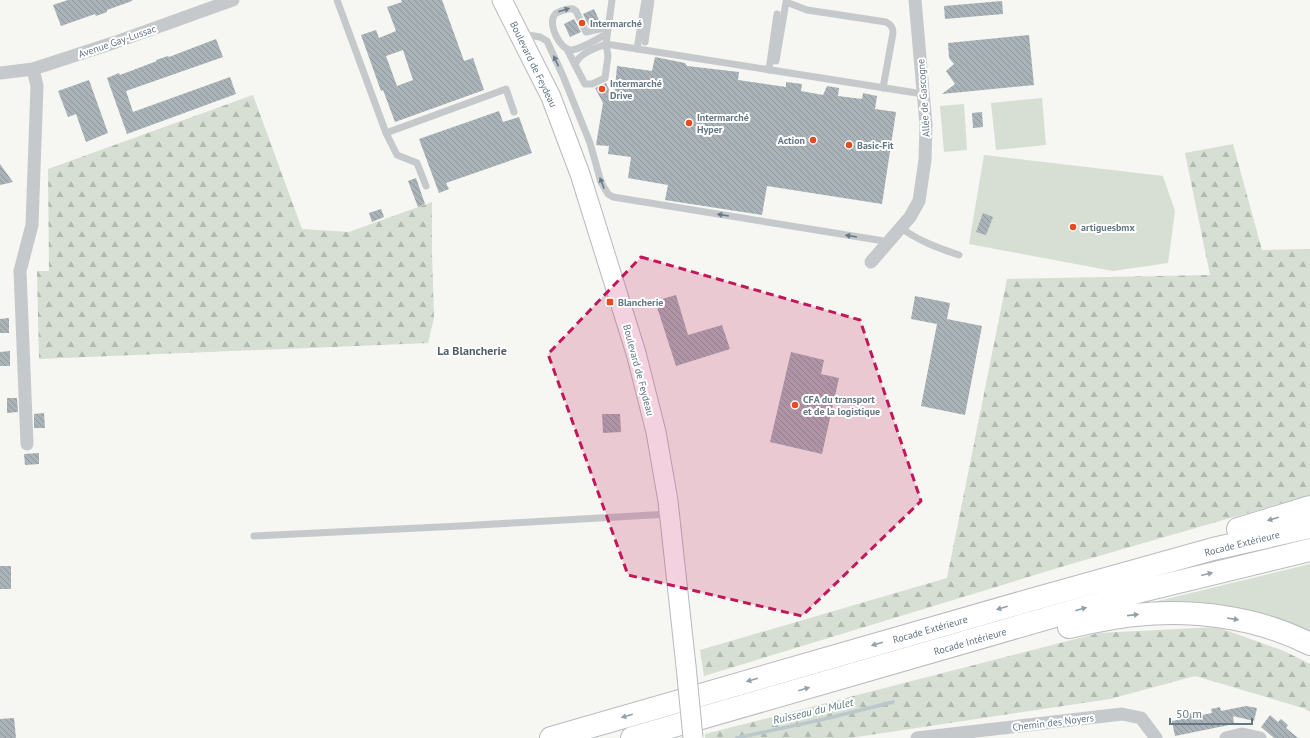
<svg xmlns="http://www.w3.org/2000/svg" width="1310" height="738" font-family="'PT Sans',sans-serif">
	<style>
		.green { fill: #d7ded3 }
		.forest { fill: url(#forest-firs) }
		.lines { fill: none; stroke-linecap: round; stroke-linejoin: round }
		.stream { stroke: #bbc8cb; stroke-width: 3.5 }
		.building { fill: url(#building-back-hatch); fill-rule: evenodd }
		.secondary-casing { stroke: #b5bbbf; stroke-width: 21 }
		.highway-casing { stroke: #b8bbbe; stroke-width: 24 }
		.lane { stroke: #c6c9cc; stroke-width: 7 }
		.street { stroke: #c6c9cc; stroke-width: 13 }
		.secondary { stroke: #fff; stroke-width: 19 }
		.highway { stroke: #fff; stroke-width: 22 }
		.secondary-bridge-casing { stroke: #b5bbbf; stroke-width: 21; stroke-linecap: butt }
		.secondary-bridge { stroke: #fff; stroke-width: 19 }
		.oneway { fill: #697b89 }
		.oneway2 { fill: #92a0aa }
		.marked { fill: #c2185b; fill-opacity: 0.2; stroke: #c2185b; stroke-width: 3; stroke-dasharray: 8 5; stroke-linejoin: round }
		.poi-dot { fill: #e94b1f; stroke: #fff; stroke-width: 1.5 }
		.labels { text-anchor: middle; stroke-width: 4; stroke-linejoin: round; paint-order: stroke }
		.poi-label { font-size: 10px; font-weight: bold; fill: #647785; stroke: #fff; text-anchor: start }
		.street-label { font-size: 10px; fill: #647785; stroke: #fff }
		.water-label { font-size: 11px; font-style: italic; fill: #5f7981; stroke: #fff }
		.quarter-label { font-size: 12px; font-weight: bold; fill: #526069; stroke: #fff }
	</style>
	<defs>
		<pattern id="forest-firs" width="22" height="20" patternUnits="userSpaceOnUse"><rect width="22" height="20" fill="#d7ded3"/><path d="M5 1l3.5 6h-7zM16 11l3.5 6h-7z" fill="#b2b9b1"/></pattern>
		<pattern id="building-back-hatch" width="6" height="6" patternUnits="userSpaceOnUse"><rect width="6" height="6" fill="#aab3b8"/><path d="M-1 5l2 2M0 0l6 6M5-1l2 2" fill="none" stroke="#8e969b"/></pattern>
	</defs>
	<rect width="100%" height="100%" fill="#f6f6f2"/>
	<!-- green -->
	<g class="green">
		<path d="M1042,98l4,47 -50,5 -5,-47z"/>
		<path d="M964,104l3,46 -23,2 -4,-46z"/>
		<path d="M984,155l179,21 12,35 -7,52 -55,8 -144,-27z"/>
		<path d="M1310,564v72l-160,-31 4,-3z"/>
	</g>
	<!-- forest -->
	<g class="forest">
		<path d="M253,95l49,134 47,3 83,-30v52l2,64 -6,25 -389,16 -2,-88h12l-1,-102z"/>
		<path d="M1233,144l29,106 48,-1v246l-239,69 -367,112 -4,-26 247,-72 60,-299 203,-4 -25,-122z"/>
		<path d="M1217,627l67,24 26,13v48l-7,-4 -108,-32 -85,23 -260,39h-145v-4l394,-101z"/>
	</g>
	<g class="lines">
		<!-- stream -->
		<path class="stream" d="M737,738l92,-20 64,-16"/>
	</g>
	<!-- building -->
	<g class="building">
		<path d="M68,0h64v1l-25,9v2l-11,4 -1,-2 -34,12 -8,-21z"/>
		<path d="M401,0h41l22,61 9,-3 11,32 -89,32 -12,-32 -2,1 -20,-56 15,-5 3,8 17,-7 -9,-24 15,-5zM403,50l10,30 -16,6 -11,-30z"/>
		<path d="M1002,1l1,13 -58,5 -1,-13z"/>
		<path d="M594,9l6,13 -11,4 -6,-12z"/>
		<path d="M574,19l7,13 -11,5 -6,-13z"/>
		<path d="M1029,35l5,50 -92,9 13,-10 -9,-13 8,-7 -5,-6 -1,-15z"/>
		<path d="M216,39l7,18 -97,34 7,21 97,-35 6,17 -109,40 -20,-56 12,-5 1,2 37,-14 -1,-1 12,-4 1,1z"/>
		<path d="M655,57l30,6 2,3 52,6 -1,8 48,7v-5l16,2 -1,7 22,4 4,-9 12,2 -1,8 24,3 1,-6 14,3 -2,13 21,3 -14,92 -115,-18 -5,29 -97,-15 3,-15 -40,-7 3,-21 -23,-3 1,-8 -13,-1 7,-42 -8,-15 11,-5 8,17 3,-34 35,5z"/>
		<path d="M89,80l19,53 -22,9 -10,-28 -8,3 -10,-26z"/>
		<path d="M499,111l4,11 16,-5 13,36 -86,30 3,6 -10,4 -20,-54z"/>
		<path d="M982,112l1,15 -10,1 -1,-15z"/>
		<path d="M0,164l13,18 -13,3z"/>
		<path d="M416,178l9,26 -7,3 -10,-26z"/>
		<path d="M381,209l3,8 -12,5 -3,-9z"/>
		<path d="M983,213l10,4 -7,18 -10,-3z"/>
		<path d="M676,295l12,40 34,-10 8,24 -54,17 -21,-65z"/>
		<path d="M915,296l35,7 -3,16 35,7 -17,89 -44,-9 16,-82 -26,-5z"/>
		<path d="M9,318v15h-9v-14z"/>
		<path d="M10,351v15h-10v-14z"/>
		<path d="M791,352l33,8 -3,14 18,4 -17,76 -52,-12z"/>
		<path d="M7,398h10l1,14 -11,1z"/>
		<path d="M44,413l1,15h-11v-14z"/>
		<path d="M602,414h18l1,18 -18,1z"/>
		<path d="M39,453v11l-14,1 -1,-11z"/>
		<rect x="0" y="566" width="11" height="23"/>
		<path d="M1246,706l11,2 -3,13 -21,-5 1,8 -59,12 -3,-15 11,-2 -1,-4 9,-2 1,4 20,-4 -1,-4 9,-2 1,4z"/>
		<path d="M1270,715l8,7 3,-3 7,6 -2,3 12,10h-24l-13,-11z"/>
		<path d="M14,718l2,20h-16v-19z"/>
	</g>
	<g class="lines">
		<defs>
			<path id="secondary" d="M502,0l49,97 29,77 56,179 20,79 12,69 18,165"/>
			<g id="highway">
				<path d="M1238,529l72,-22"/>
				<path d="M1069,627c22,-5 44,-10 66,-12 59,-6 122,2 175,29"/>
				<path d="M551,738l483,-139 179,-50 97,-22"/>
				<path d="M632,738l513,-148 165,-40"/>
			</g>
		</defs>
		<!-- secondary casing -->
		<use href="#secondary" class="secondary-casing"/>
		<!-- highway casing -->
		<use href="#highway" class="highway-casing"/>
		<!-- lane -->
		<g class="lane">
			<path d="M337,0l49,133 120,-44 8,23"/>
			<path d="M612,0l-6,44 317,50"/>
			<path d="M522,34l18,3 7,4 16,35 27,67 11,39 7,12 5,3 277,45"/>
			<path d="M607,34c-11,5 -23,14 -35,16 -12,1 -24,-26 -18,-34 1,-3 4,-4 7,-5 5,-2 8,-3 12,-2l3,2 10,21 22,-5"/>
			<path d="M645,42l6,-42"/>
			<path d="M606,44l2,12 -3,22 -13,6h-7l-10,-19c3,-11 20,-17 31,-21z"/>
			<path d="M567,49l8,16"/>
			<path d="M637,49l8,-49"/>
			<path d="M776,61l10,-59 21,8 79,12c5,3 7,5 7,11l-10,55"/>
			<path d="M769,70l8,-56"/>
			<path d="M386,133l11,22 20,8 9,23"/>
			<path d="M901,228c18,13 37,20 58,27"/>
			<path d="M254,536l206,-10 209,-12"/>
		</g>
		<!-- street -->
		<g class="street">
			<path d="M0,73l33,-4 83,-27 117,-42"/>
			<path d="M871,262l39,-45 9,-16 6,-41 1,-35 -11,-125"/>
			<path d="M27,444l-7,-173 12,-46 5,-139 -4,-17"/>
			<path d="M917,738l205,-24 19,4 15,20"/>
			<path d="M1226,738l16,-4 18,4"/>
		</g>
		<!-- secondary -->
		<use href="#secondary" class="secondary"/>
		<!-- highway -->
		<use href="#highway" class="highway"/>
		<defs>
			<path id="secondary-bridge" d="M686,666l7,72"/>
		</defs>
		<!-- secondary-bridge casing -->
		<use href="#secondary-bridge" class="secondary-bridge-casing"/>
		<!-- secondary-bridge -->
		<use href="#secondary-bridge" class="secondary-bridge"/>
	</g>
	<!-- one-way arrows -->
	<defs><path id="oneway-solid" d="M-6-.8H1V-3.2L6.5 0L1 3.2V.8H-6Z"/></defs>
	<g class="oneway">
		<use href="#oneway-solid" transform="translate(564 10) rotate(-17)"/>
		<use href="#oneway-solid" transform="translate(556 61) rotate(-115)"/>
		<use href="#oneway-solid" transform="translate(602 183) rotate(-111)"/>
		<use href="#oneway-solid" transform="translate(723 215) rotate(-171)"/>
		<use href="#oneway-solid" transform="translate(851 236) rotate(-171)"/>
	</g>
	<g class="oneway2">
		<use href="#oneway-solid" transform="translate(1273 519) rotate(164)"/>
		<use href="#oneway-solid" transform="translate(1207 574) rotate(-14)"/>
		<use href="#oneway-solid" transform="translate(1002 608) rotate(164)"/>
		<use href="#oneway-solid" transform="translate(1081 609) rotate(-16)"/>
		<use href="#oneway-solid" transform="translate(1133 615) rotate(-6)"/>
		<use href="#oneway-solid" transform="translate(1233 619) rotate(9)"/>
		<use href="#oneway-solid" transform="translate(877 644) rotate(164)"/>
		<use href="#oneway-solid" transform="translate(752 680) rotate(164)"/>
		<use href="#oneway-solid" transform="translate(804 689) rotate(-16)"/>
		<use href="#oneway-solid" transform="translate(627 716) rotate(164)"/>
	</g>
	<!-- marked area -->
	<path class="marked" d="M641,257l219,63 61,181 -119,115 -174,-41 -80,-221z"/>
	<!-- markers -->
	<g class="poi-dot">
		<circle cx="582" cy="23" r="4"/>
		<circle cx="602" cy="89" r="4"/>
		<circle cx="689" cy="123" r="4"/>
		<circle cx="813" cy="140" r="4"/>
		<circle cx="849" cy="145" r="4"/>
		<circle cx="1073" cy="227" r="4"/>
		<rect x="606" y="298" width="8" height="8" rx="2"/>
		<circle cx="795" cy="405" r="4"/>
	</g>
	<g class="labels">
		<!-- poi labels -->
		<g class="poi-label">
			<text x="590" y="27">Intermarché</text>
			<text x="610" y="87">Intermarché<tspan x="610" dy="12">Drive</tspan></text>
			<text x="697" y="121">Intermarché<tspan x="697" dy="12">Hyper</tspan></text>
			<text x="805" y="144" text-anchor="end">Action</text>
			<text x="857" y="149">Basic-Fit</text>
			<text x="1081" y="231">artiguesbmx</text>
			<text x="618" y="306">Blancherie</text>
			<text x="803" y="403">CFA du transport<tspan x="803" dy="12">et de la logistique</tspan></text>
		</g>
		<!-- street labels -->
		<g class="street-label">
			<text transform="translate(117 41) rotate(-19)" y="4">Avenue Gay-Lussac</text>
			<text transform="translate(534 64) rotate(64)" y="4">Boulevard de Feydeau</text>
			<text transform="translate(923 98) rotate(-94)" y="4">Allée de Gascogne</text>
			<text transform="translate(639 370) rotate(75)" y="4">Boulevard de Feydeau</text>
			<text transform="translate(1242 543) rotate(-14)" y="4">Rocade Extérieure</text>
			<text transform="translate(930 629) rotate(-16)" y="4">Rocade Extérieure</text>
			<text transform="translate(970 641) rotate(-16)" y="4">Rocade Intérieure</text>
			<text transform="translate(1053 722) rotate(-7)" y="4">Chemin des Noyers</text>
		</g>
		<!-- water labels -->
		<g class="water-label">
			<text transform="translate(813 711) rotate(-13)" y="4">Ruisseau du Mulet</text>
		</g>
		<!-- quarter labels -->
		<g class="quarter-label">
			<text x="472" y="355">La Blancherie</text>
		</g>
	</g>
	<!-- scale -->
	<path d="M1170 718v6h82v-6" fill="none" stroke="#647785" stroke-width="2"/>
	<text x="1176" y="718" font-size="12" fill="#647785" stroke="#ffffff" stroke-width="3" paint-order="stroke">50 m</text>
</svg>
